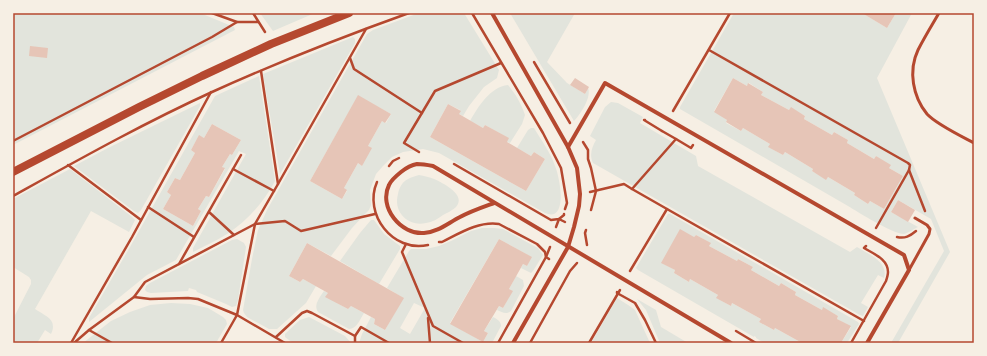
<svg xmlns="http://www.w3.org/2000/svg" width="987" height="356" font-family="Signika,sans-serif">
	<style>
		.green { fill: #e2e4dc; fill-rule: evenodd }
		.building { fill: #e6c5b7 }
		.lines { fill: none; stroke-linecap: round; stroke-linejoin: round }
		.path { stroke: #b5482f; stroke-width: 2.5 }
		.service { stroke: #b5482f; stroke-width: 3 }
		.minor { stroke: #b5482f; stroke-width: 4 }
		.secondary { stroke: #b5482f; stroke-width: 8 }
		.neatline { fill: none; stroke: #b5482f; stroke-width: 1.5 }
	</style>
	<rect width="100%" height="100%" fill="#f6efe4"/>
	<!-- green -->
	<g class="green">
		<path d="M13,13h187l34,14 1,3 -222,115z"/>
		<path d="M260,13h55l-42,18z"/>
		<path d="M419,13h45l35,57 -2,8 -13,9 -15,19 -6,10 -4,-2 1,-4 -12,-6 -18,33 96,54 19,-32 -11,-7 -3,4 -14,-8 11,-18 3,-2h3c7,12 17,25 21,38 4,9 11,43 -1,48 -3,1 -6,0 -9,-1l-106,-60 -16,-4 -20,3 -11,5 -9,9 -7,8 -6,16 1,15 -2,5 -3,3 -14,15 -21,28 -24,-13 -18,33 11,6 3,-3 13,7 -10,17 -29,26h-8l-22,-12 -3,-4 -1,-3 9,-51 6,-29 9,-20 100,-176 6,-4zM358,96l33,18 -5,9 -4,-2 -14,25 -6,20 -4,-3 -14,25 3,3 -5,8 -32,-18z"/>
		<path d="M510,13h65l-28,49 20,21 18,11 3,-6c4,9 -8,27 -14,33z"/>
		<path d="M734,13h128l25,15 9,-15h16l-35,65 73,174 -52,91h-7l53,-92 -13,-32 -33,-19 -7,12 27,15c-4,2 -10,6 -14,7 -11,0 -46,-22 -56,-28l-168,-97v-2zM733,78l14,8 2,-3 14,9 -2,3 28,15 2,-2 14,8 -1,3 28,16 2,-3 14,8 -1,3 27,16 2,-3 13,12 14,8 -19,33 -14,-8 -2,3 -14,-9 1,-2 -27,-16 -2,2 -14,-8 1,-2 -28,-17 -2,3 -14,-8 1,-3 -27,-16 -2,3 -15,-8 1,-3 -13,-9z"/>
		<path d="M353,37l2,2v4l-75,131 -17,-100z"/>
		<path d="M259,76l16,105c-11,21 -28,40 -48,53 -11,7 -23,12 -34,18v-4l53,-94 -7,-3 -63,109 -29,15 -58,47v-4l41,-71 85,-151zM212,124l29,16 -9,15 -2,-1 -8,13 3,2 -16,28 -3,-1 -8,13 3,2 -8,15 -30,-17 8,-14 -4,-3 8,-14 5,2 15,-27 -4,-3 8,-14 5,2z"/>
		<path d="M508,85c7,8 14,20 17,30l-3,9 -12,19 -3,-1 1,-4 -23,-13 -2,3 -13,-7c8,-14 20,-34 38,-36z"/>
		<path d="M611,102l7,1 25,14 -3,6 56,33 2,10 152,86 7,-5c11,7 32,15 27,31l-6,-3 -17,28 7,4 -5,9 -3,-1 -267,-152c-4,-8 -1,-16 3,-23l-6,-4 15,-29z"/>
		<path d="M200,103v3l-59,104 -3,3 -4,-2 -60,-45 34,-18z"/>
		<path d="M70,169l61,47 4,4 -6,12 -38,-21 -56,98c10,7 23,10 16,25l-6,-4 -8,13h-24v-24l18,-35v-4l-2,-3 -16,-10v-68z"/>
		<path d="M419,175c5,1 11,2 15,4 9,4 33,16 22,28 -3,3 -9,6 -13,8 -5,4 -11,7 -17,8 -18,4 -33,-11 -28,-29 1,-6 4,-12 10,-15 3,-2 8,-3 11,-4z"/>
		<path d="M668,214h2l188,108 1,2 -12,19h-6l10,-16 -14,-8 1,-3 -15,-8 -1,2 -27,-15 1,-3 -15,-9 -2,3 -28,-16 2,-3 -15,-8 -1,2 -28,-15 1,-3 -14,-8 -2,2 -32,26 13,7 -1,3 15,9 1,-3 28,16 -1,3 14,8 1,-3 29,16 -2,3 15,8 1,-2 27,15h-38l-8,-5v-1l-2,-1v1l-116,-67 -2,-2z"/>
		<path d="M371,220h3l10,14 16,12v3l-21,35 -39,-23 20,-28z"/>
		<path d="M482,228h12l9,1 31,17 4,2 5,7 -10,16 -2,2 -10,-5 2,-4 4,2 4,-9 -32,-18 -49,84 33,19 5,-9 -4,-2 9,-14c4,2 8,4 8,9l-9,17h-133l3,-9 9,-17 4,2 -1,5 11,6 18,-32 -16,-10 22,-37 2,-2h15l13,-3 12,-5 20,-10zM414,303l11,5 -15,26 -10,-6z"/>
		<path d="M237,239l7,4 2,4 -8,53 -2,6 -4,1 -6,-3 -29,-12 -1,-2 -7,-2 -1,3 -37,2 -4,-1 -2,-2 1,-4 4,-3 82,-43z"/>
		<path d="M516,276l7,4 1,6 -13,25c-5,4 -9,1 -14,-1l2,-4 4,2 9,-17 -3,-2z"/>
		<path d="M324,291l4,2 9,10 11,6 3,-3 13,7c-4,6 -7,16 -15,16l-31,-17c-5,-7 2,-15 6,-21z"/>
		<path d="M617,298l11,7 7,5 15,33h-59z"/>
		<path d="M637,299l19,11 5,17 27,16h-28l-14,-33z"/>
		<path d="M171,303l19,1 18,4 15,9 3,3 1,4 -11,19h-133l28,-22 19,-9 20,-7z"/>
		<path d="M309,317l36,19 6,7h-58l-8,-6v-3l15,-14z"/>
	</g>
	<!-- building -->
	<g class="building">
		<path d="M862,13h34l-9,15z"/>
		<path d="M30,46l18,2 -1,10 -18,-2z"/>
		<path d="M575,78l14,9 -4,7 -15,-9z"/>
		<path d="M733,78l14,8 1,-3 15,9 -2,3 28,15 2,-3 14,9 -1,3 28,16 2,-3 14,8 -1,3 27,16 2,-3 15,9 -2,3 14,8 -19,33 -14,-8 -2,3 -14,-9 1,-2 -27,-16 -2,3 -14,-9 1,-2 -28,-17 -2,3 -15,-8 2,-3 -27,-16 -2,3 -15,-9 1,-2 -13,-8z"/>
		<path d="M358,95l33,19 -6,9 -3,-2 -14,25 4,2 -10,18 -4,-3 -14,25 3,2 -5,9 -32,-18z"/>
		<path d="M448,104l13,7 -2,3 24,14 2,-3 24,13 -2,4 24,14 3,-4 11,7 -19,32 -96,-54z"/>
		<path d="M212,124l29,16 -9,15 -2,-1 -8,13 3,1 -16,29 -3,-1 -8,13 3,2 -8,15 -30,-17 8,-14 -4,-3 8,-14 5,2 15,-27 -4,-3 8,-15 5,3z"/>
		<path d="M898,200l17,10 -7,12 -17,-10z"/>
		<path d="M680,229l14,8 2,-2 15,8 -2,3 28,15 1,-2 15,8 -2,3 28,16 2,-3 15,9 -1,3 27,15 1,-3 15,9 -1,3 14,7 -10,17h-39l-27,-15 -1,2 -15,-8 2,-3 -29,-16 -1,3 -15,-8 2,-3 -28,-16 -1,3 -15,-9 1,-3 -14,-7z"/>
		<path d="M499,239l33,18 -5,9 -4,-2 -14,25 4,2 -10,17 -4,-2 -15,25 4,2 -5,9 -33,-18z"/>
		<path d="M307,243l97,55 -19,32 -11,-6 1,-5 -11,-6 -13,-7 -3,3 -23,-12 3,-4 -25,-14 -3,3 -11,-6z"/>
	</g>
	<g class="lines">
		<!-- path -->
		<g class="path">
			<path d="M212,13l25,9h21"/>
			<path d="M253,13l12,19"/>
			<path d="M472,13l71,120 18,35 6,35 -2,6"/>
			<path d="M709,50l199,113 2,2 -1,5 -33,58"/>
			<path d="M350,58l4,11 68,44"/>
			<path d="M534,62l36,61"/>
			<path d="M261,71l17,113 -23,40 -18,91 48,28"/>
			<path d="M673,111l57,-98"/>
			<path d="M645,120h-1l18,11"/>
			<path d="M676,139l15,9 2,-3"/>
			<path d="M13,141l199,-104 25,-15"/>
			<path d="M583,142l5,8v9l3,9 5,23 -5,19"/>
			<path d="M419,152l-15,-9 31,-52 66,-28"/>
			<path d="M454,164l97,56 8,-1 5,-4v-1"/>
			<path d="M68,165l73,55"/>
			<path d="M389,166l4,-5 6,-3"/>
			<path d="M233,169l41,22"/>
			<path d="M909,170l16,41"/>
			<path d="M377,182c-14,32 16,71 51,63"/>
			<path d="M278,184l88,-155"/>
			<path d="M590,192l34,-8 8,5 44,-50 -14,-8"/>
			<path d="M13,196c65,-36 131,-73 199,-104 64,-29 130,-55 197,-79"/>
			<path d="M148,207l46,30"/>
			<path d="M667,209l197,112"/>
			<path d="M209,212l25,23"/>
			<path d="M556,227l3,-8 6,3"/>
			<path d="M586,230l-1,3 2,12"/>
			<path d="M897,237c8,2 13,-1 19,-6"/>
			<path d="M439,242h3c18,-9 37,-21 57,-18l38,20 8,8 1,5 3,2"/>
			<path d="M406,244l-4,8 31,74 30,17"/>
			<path d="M179,264l62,-109"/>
			<path d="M630,271l37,-62 -35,-20"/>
			<path d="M617,292v1l18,10 10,17 11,23"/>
			<path d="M134,297l16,2 38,-1 10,1 39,16 -16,28"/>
			<path d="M428,318l2,25"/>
			<path d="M89,330l23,13"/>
			<path d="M736,331l20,12"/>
			<path d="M355,336l6,-9 28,16"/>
			<path d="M276,337l26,-24 5,-2 5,2 43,23v7"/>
			<path d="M71,343l61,-106 79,-145"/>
			<path d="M74,343l15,-13 45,-33 11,-15 110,-58 30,-3 16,10 74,-17"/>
			<path d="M498,343l48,-86 4,-10"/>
			<path d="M530,343l40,-72 7,-8"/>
			<path d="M589,343l31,-53"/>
			<path d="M851,343l35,-62c1,-3 2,-6 2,-9 0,-13 -14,-18 -24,-24l2,-2"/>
		</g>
		<!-- service -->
		<g class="service">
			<path d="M939,13c-7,12 -15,25 -21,37 -10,21 -5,47 9,64 9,10 34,22 47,29"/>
			<path d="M909,270l20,-36 1,-5 -3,-4 -12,-7"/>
		</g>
		<!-- minor -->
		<g class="minor">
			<path d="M492,13l76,134 9,21 3,26 -1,12 -5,21 -6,20 -55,96"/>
			<path d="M568,147l37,-64 299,172 5,15 -42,73"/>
			<path d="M494,203c-11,4 -23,8 -34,14 -12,6 -22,15 -36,16 -23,2 -46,-26 -35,-48 2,-5 7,-9 12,-13 5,-4 10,-7 16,-8 5,0 11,1 16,2l298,177"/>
		</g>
		<!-- secondary -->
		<path class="secondary" d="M13,172l126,-65 63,-31 69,-32 78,-31"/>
	</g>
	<!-- border -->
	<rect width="987" height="356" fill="none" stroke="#f6efe4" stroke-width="28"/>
	<rect x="14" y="14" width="959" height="328" class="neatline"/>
</svg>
